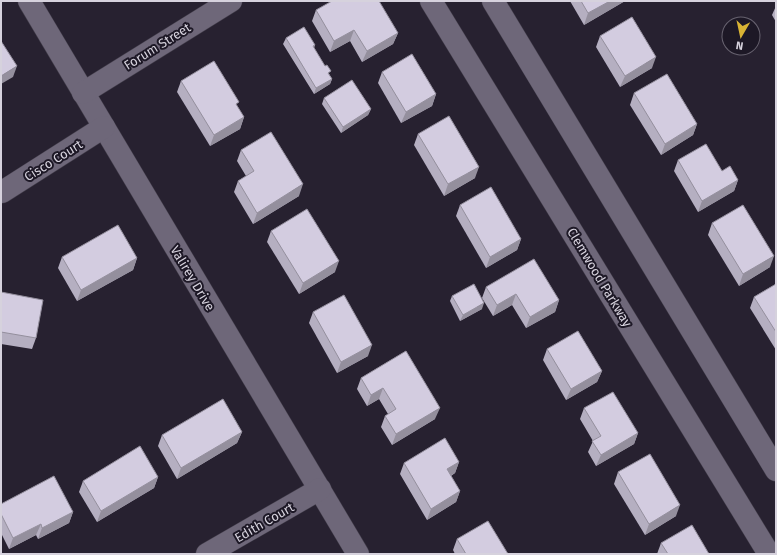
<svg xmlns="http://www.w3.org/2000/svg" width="777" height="555" font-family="'Fira Sans',sans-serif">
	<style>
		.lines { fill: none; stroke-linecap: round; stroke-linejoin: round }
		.minor-casing { stroke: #433e4b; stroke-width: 23 }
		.tertiary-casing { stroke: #433e4b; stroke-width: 23 }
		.minor { stroke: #6e6779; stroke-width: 22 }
		.tertiary { stroke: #6e6779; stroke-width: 22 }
		.wall { fill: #b5afc1 }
		.shaded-wall { fill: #948f9d }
		.building { fill: #d3cce0; stroke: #948f9d }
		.labels { text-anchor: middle; stroke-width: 4; stroke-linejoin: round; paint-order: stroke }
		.street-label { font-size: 13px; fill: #d6d2dd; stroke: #1d1826 }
	</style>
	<rect width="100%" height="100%" fill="#272130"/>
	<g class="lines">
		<defs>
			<g id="minor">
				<path d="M29,1l329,553"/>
				<path d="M83,93l148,-92"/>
				<path d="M2,192l102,-65"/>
				<path d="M207,554l113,-65"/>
			</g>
			<g id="tertiary">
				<path d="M431,1l338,553"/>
				<path d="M493,1l283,469"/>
			</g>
		</defs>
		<!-- minor casing -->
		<use href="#minor" class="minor-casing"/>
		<!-- tertiary casing -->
		<use href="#tertiary" class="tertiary-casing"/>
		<!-- minor -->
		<use href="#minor" class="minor"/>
		<!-- tertiary -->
		<use href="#tertiary" class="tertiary"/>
	</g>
	<!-- wall -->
	<g class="wall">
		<path d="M570,1h55l-41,24z"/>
		<path d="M776,6v16l-4,-7z"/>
		<path d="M316,10l82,23 -5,11 -31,18 -12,-21 -20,11 -18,-31z"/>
		<path d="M600,36l52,32 -32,19 -24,-40z"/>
		<path d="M286,38l29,7 -1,3 18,31 -2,5 -16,10 -31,-50z"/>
		<path d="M382,72l54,22 -4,12 -31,17 -23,-40z"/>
		<path d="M181,81l56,26 7,10 -4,12 -30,17 -33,-54z"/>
		<path d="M634,93l63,31 -4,11 -32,20 -31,-50z"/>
		<path d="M324,98l47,11 -3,6 -27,18 -19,-29z"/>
		<path d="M418,134l57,44 -31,18 -30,-51z"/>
		<path d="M241,150l58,46 -46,28 -19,-32 4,-11 8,-5 -9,-15z"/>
		<path d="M678,160l44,11 16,9 -4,11 -36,21 -24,-41z"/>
		<path d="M460,205l61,34 -4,11 -31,18 -30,-52z"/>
		<path d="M712,223l58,44 -31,19 -31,-51z"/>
		<path d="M271,231l64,41 -36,22 -32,-52z"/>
		<path d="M62,257l75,1 -4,12 -56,31 -19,-33z"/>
		<path d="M776,284v66l-26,-42 4,-11z"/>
		<path d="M486,287l73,13 -4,12 -29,16 -14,-23 -19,11 -11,-18z"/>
		<path d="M1,292l35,46 -4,11 -31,-5z"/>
		<path d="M452,296l30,13 -22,12 -10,-20z"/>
		<path d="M313,312l55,44 -31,17 -28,-50z"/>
		<path d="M547,349l55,22 -5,11 -31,18 -23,-40z"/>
		<path d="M406,351l29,68 -43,26 -11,-18 4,-11 3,-2 -9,-15 -12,7 -10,-17 4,-11z"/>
		<path d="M584,408l54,25 -4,11 -38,22 -8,-14 5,-11 -13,-22z"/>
		<path d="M242,432l-5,11 -60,36 -19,-33 4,-11z"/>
		<path d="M459,462l-4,11 -4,3 9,15 -4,11 -29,18 -27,-46 4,-11z"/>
		<path d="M618,472l58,44 -31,19 -31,-51z"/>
		<path d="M158,477l-4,11 -57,34 -18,-30 4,-11z"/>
		<path d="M1,504l72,8 -4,11 -31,16 -2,-4 -27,14 -8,-16z"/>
		<path d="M457,539l51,15h-53l-2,-4z"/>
		<path d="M661,543l48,11h-52z"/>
	</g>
	<!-- shaded-wall -->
	<g class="shaded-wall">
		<path d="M610,1h15l-41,24 4,-12z"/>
		<path d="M354,30l-4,11 -20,11 4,-11z"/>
		<path d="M398,33l-5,11 -31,18 5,-11z"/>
		<path d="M656,57l-4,11 -32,19 5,-11z"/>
		<path d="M17,66l-4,11 -12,7v-8z"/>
		<path d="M332,79l-2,5 -16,10 2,-6z"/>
		<path d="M436,94l-4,12 -31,17 5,-11z"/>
		<path d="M371,109l-3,6 -27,18 2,-6z"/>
		<path d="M244,117l-4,12 -30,17 4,-11z"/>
		<path d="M697,124l-4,11 -32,20 4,-11z"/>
		<path d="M479,167l-4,11 -31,18 4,-12z"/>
		<path d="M738,180l-4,11 -36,21 4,-11z"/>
		<path d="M303,184l-4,12 -46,28 4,-11z"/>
		<path d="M521,239l-4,11 -31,18 4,-11z"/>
		<path d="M774,256l-4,11 -31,19 4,-12z"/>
		<path d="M137,258l-4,12 -56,31 4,-11z"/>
		<path d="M339,261l-4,11 -36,22 4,-11z"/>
		<path d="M516,294l-4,11 -19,11 4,-11z"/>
		<path d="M559,300l-4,12 -29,16 4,-11z"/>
		<path d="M484,303l-2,6 -22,12 3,-6z"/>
		<path d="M372,345l-4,11 -31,17 4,-11z"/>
		<path d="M602,371l-5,11 -31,18 5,-11z"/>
		<path d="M383,388l-4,11 -12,7 4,-11z"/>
		<path d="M440,408l-5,11 -43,26 4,-11z"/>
		<path d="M242,432l-5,11 -60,36 4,-11z"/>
		<path d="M638,433l-4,11 -38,22 5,-11z"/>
		<path d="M459,462l-4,11 -12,7 4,-11z"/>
		<path d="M158,477l-4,11 -57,34 4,-11z"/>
		<path d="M460,491l-4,11 -29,18 4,-11z"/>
		<path d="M680,505l-4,11 -31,19 4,-11z"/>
		<path d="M73,512l-4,11 -31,16 4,-11z"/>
		<path d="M41,524l-5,11 -27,14 4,-11z"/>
	</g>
	<!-- building -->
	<g class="building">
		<path d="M332,1h47l19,32 -31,18 -13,-21 -20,11 -18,-31z"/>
		<path d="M581,1h29l-22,12z"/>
		<path d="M632,17l24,40 -31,19 -25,-40z"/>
		<path d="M304,27l11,18 -2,1 12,20 2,-1 4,6 -3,2 4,6 -16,9 -30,-50z"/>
		<path d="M1,41l16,25 -16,10z"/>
		<path d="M412,54l24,40 -30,18 -24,-40z"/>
		<path d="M214,61l25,41 -3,2 8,13 -30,18 -33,-54z"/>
		<path d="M667,74l30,50 -32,20 -31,-51z"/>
		<path d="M352,80l19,29 -28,18 -19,-29z"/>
		<path d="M449,116l30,51 -31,17 -30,-50z"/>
		<path d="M271,132l32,52 -46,29 -19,-32 16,-10 -13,-21z"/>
		<path d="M706,144l16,27 8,-5 8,14 -36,21 -24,-41z"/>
		<path d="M491,187l30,52 -31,18 -30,-52z"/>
		<path d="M743,205l31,51 -31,18 -31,-51z"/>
		<path d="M307,209l32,52 -36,22 -32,-52z"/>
		<path d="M118,225l19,33 -56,32 -19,-33z"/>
		<path d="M534,259l25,41 -29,17 -14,-23 -19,11 -11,-18z"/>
		<path d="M474,284l10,19 -21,12 -11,-19z"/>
		<path d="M776,284v48l-22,-35z"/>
		<path d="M1,292l42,8 -7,38 -35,-6z"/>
		<path d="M344,295l28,50 -31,17 -28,-50z"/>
		<path d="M578,331l24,40 -31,18 -24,-40z"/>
		<path d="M406,351l34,57 -44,26 -11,-18 11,-7 -13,-21 -12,7 -10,-17z"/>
		<path d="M613,392l25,41 -37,22 -9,-14 9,-5 -17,-28z"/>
		<path d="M223,399l19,33 -61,36 -19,-33z"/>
		<path d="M445,438l14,24 -12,7 13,22 -29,18 -27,-46z"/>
		<path d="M140,446l18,31 -57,34 -18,-30z"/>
		<path d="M650,454l30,51 -31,19 -31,-52z"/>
		<path d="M54,476l19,36 -31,16 -1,-4 -28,14 -12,-24v-10z"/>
		<path d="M488,521l20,33h-42l-9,-15z"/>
		<path d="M692,525l17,29h-41l-7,-11z"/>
	</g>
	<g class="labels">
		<!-- street labels -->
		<g class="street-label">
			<text transform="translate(157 46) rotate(-32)" y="5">Forum Street</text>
			<text transform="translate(53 160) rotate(-32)" y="5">Cisco Court</text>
			<text transform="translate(600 277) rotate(59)" y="5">Clemwood Parkway</text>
			<text transform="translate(193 278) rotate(59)" y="5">Valirey Drive</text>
			<text transform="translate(264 522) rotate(-30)" y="5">Edith Court</text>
		</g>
	</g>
	<!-- border -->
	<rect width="777" height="555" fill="none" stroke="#d6d2dd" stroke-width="4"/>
	<!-- north arrow -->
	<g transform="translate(741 36) rotate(189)"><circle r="19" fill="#1d1826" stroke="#67626f"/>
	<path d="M0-3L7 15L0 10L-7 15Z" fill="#d9b334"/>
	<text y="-6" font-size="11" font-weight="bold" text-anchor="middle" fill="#d6d2dd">N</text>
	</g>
</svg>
